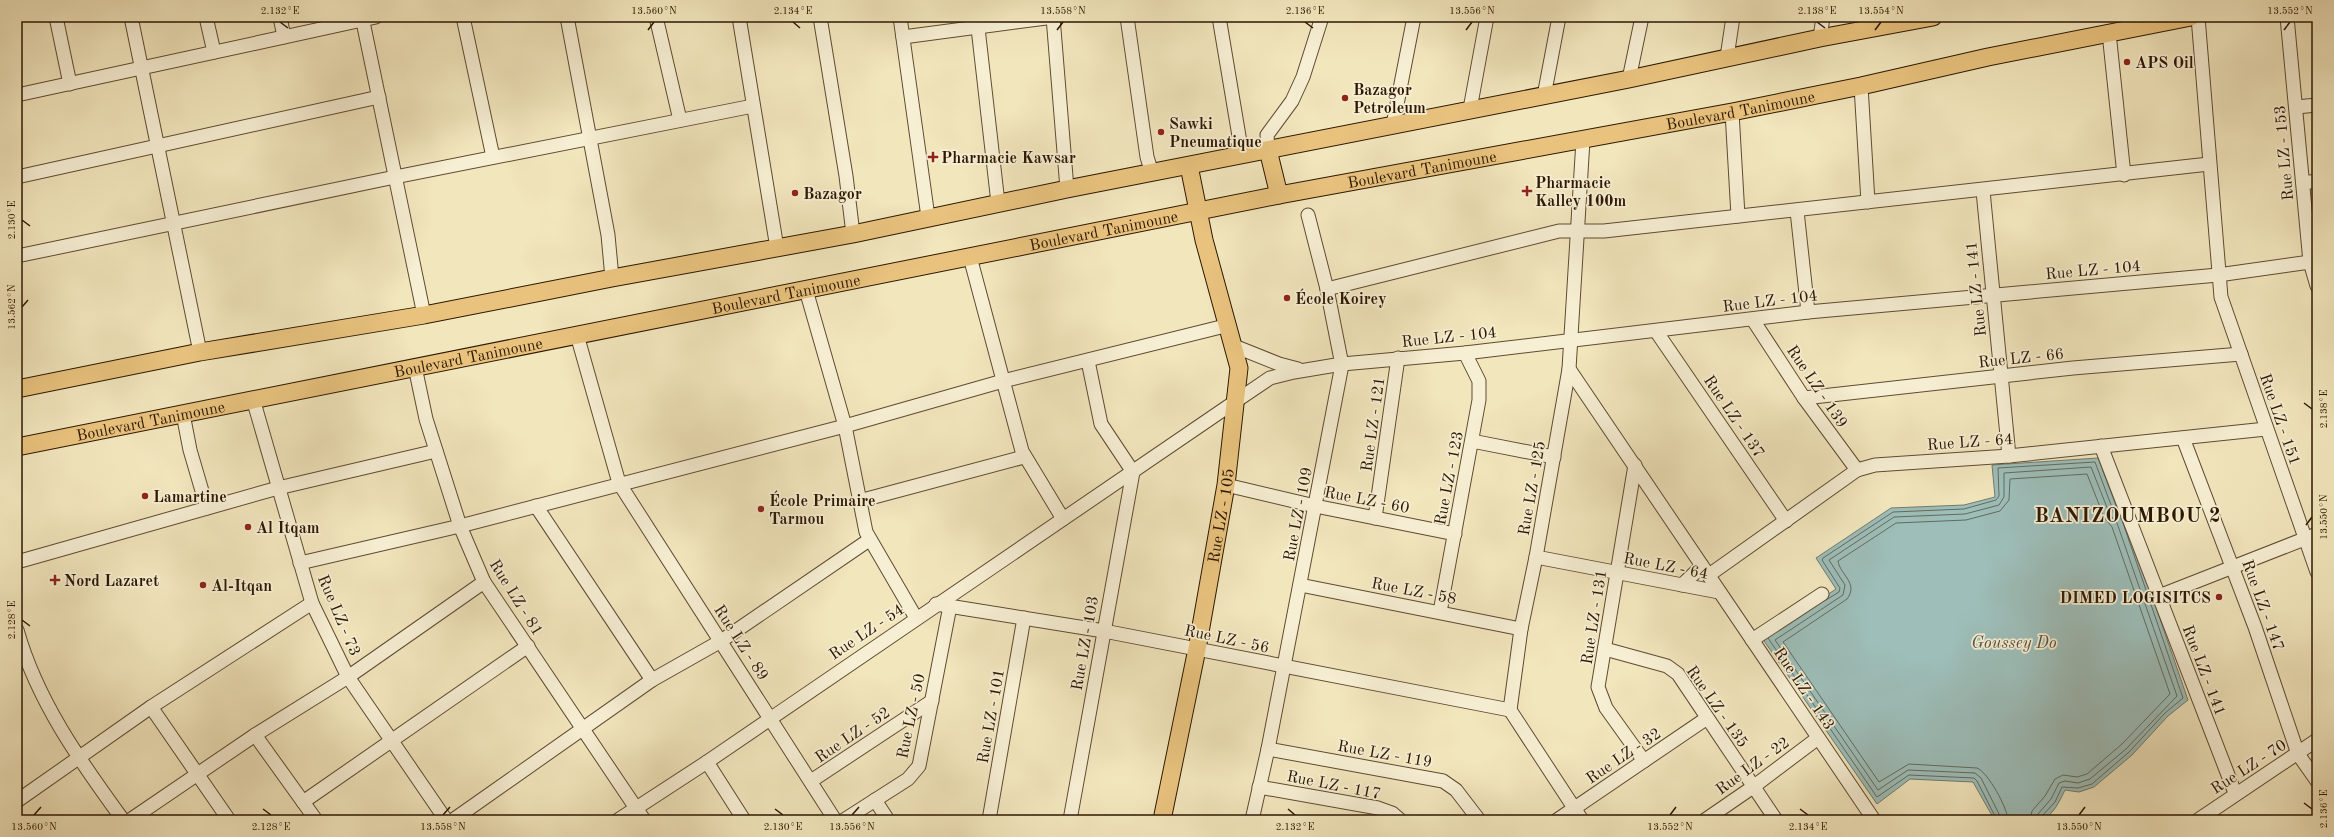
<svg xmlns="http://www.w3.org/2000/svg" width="2334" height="837" font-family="'Old Standard TT',serif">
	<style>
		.water { fill: #9dbeb9; stroke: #707b70 }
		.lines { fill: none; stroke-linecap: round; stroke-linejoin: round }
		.shore { stroke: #646a5e; stroke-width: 1 }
		.minor-casing { stroke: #5e4b31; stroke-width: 15 }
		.major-casing { stroke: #2c1702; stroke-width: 19 }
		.minor { stroke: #f7efd4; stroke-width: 13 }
		.major { stroke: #e9c37e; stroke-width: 17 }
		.ticks { fill: none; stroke: #2c1702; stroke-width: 1.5 }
		.poi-dot { fill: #8f2418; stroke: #f7efd4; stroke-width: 1.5 }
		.labels { text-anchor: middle; stroke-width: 3.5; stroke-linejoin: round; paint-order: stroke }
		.poi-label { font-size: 16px; font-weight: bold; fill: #2c1702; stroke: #f7efd4; text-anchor: start }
		.street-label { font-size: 16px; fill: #2c1702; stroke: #f7efd4 }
		.water-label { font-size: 17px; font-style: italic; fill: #545142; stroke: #f7efd4 }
		.district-label { font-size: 20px; font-weight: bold; letter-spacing: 1px; fill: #2c1702; stroke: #f7efd4 }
		.neatline { fill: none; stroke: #2c1702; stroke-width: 1.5 }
		.ticks-label { font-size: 10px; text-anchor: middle; fill: #2c1702 }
	</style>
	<rect width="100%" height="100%" fill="#f2e6bd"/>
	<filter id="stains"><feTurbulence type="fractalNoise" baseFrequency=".005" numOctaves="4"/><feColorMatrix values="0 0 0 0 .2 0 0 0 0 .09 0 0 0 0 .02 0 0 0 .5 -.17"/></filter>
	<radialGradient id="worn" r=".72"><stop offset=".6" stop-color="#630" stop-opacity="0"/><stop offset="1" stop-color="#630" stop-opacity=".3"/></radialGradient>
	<!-- water -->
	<path class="water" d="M2098,458l20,53 7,7 63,182 -20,16 -36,39 -38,32 -15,5 -14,-2c-6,12 -11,24 -23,30l-48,-1 -21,-37 -63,-3 -33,25 -115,-166 74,-49 -20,-31 75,-50 73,-3 31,-8 -3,-32z"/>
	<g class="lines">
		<!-- shore -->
		<g class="shore">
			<path d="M1826,600l13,-8 1,-4 -18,-28 1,-2 70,-46 71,-3 32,-9 3,-4 -1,-28 97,-6 19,51 8,7"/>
			<path d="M1768,638l109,159 32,-22 65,3 3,3 20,39"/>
			<path d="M2002,820l-21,-42 -6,-5 -67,-3 -30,20 -103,-150 68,-45 2,-10 -16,-25 65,-43 71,-3 34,-9 5,-8v-24l87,-6 19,48 7,8 60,173 -51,53 -36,30 -12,4 -13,-2 -6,2 -8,16 -13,15 -2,6"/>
			<path d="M2008,820c0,-11 -20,-48 -31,-52l-68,-4 -30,18 -96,-140 64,-43c12,-16 -7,-24 -9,-38l58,-38 70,-3 34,-9 9,-11 1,-21 77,-5 17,43 8,10 58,167 -48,50 -35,30 -10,3 -14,-2 -8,4 -10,17 -13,15 -2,9"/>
			<path d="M2041,820l1,-4 13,-14 7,-15 16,1 14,-4 37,-32 36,-39 18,-15 -61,-178"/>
		</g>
		<defs>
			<g id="minor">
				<path d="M56,17l14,67"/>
				<path d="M131,17l69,335"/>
				<path d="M206,17l8,35"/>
				<path d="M280,17l4,20"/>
				<path d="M362,17l62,298"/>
				<path d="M463,17l30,140"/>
				<path d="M567,17l41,218 4,43"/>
				<path d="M656,17l24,103"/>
				<path d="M739,17l38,231"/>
				<path d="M820,17l26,159 7,58"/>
				<path d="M900,17l28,200"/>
				<path d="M1053,17l14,172"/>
				<path d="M1127,17l20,140 5,16"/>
				<path d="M1219,17l23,137"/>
				<path d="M2198,17l23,280 96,275"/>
				<path d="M2287,17l23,245 7,24"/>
				<path d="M978,28l20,175"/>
				<path d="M2109,33l15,142"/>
				<path d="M903,37l151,-20"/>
				<path d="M1820,38l3,-21"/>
				<path d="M1727,57l6,-40"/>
				<path d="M1629,79l13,-62"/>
				<path d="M1861,86l7,116"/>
				<path d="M17,95l359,-78"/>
				<path d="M1544,96l15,-79"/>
				<path d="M2296,107l21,-2"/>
				<path d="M1470,109l17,-92"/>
				<path d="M1732,112l6,104"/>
				<path d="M1393,125l21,-108"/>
				<path d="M1268,150l-1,-15 25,-34 11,-24 19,-60"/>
				<path d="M17,177l362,-80"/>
				<path d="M2303,183l14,-2"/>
				<path d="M1983,191l26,265"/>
				<path d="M1797,211l11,101"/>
				<path d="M17,256l378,-79 358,-71"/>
				<path d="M970,257l52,194 41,68"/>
				<path d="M1327,289l232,-58h45l605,-67"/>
				<path d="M806,290l39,136 21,106 50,86"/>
				<path d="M1753,320l51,78 53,72"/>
				<path d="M1656,331l130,190"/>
				<path d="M577,335l42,148 216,337"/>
				<path d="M1234,346l45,18 19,5"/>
				<path d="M1088,361l13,63 32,48"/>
				<path d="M415,367l11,52 34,107 24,56 160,238"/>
				<path d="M1569,369l305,451"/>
				<path d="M1804,398l269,-30 168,-14"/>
				<path d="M253,399l59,204 36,74 98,143"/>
				<path d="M183,414l7,36 17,58"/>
				<path d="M2183,438l72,189 43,127 19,27"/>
				<path d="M1472,441l82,16"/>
				<path d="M2101,446l134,347"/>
				<path d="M1635,465l-37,222 8,21 38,53"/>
				<path d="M1226,485l89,21 140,28"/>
				<path d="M859,501l165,-44"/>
				<path d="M536,506l116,174"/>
				<path d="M1375,518l23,-160"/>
				<path d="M1536,557l183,35"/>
				<path d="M17,562l261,-74 158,-37"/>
				<path d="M300,563l160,-37 385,-100 158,-45 226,-56"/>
				<path d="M1709,575l148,-105 18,-5 134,-9 257,-27"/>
				<path d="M1300,585l221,44"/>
				<path d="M1682,585l20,-19"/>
				<path d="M2159,596l158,-62"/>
				<path d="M936,604l168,27 406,79"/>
				<path d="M1440,612l39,-212v-19l-14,-28"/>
				<path d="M17,630c20,71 63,131 106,190"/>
				<path d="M1752,640l70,-46"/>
				<path d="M1605,649l62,17 11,8 98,146"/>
				<path d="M151,707l78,113"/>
				<path d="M255,735l61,85"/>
				<path d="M1268,749l175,32 13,9 23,30"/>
				<path d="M707,762l37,58"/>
				<path d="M811,781l121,-80"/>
				<path d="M1259,787l119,21 14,5 8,7"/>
				<path d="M875,800l13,20"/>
				<path d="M17,801l134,-94 161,-104"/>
				<path d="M303,802l225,-156"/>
				<path d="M130,820l125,-85 93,-58 136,-95"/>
				<path d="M453,820l199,-140 69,-39 148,-101"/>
				<path d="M618,820l89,-58 529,-361 34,-23 24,-6 48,-8 123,-11 343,-41 410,-37 99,-14"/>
				<path d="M844,820l64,-41 11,-13 31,-160"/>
				<path d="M989,820l35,-202"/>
				<path d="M1070,820l63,-348"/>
				<path d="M1252,820l16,-71 73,-379v-10l-14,-71 -19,-74"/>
				<path d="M1557,820l150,-102"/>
				<path d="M1582,820l-72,-110 11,-81 15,-72 33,-188 14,-229"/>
				<path d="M1705,820l48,-33 65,-49"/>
				<path d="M2198,820l119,-80"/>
			</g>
			<g id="major">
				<path d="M1268,150l11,45"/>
				<path d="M17,389l183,-37 224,-37 188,-37 241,-44 214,-45 562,-110 191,-41 113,-21"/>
				<path id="s1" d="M17,447l1262,-252 453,-83 129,-26 127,-29 203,-40"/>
				<path id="s2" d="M1162,820l35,-171 29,-164 13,-117 -35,-128 -15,-74"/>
			</g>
		</defs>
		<!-- minor casing -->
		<use href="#minor" class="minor-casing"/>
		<!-- major casing -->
		<use href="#major" class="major-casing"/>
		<!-- minor -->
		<use href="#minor" class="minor"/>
		<!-- major -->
		<use href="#major" class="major"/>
	</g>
	<!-- ticks -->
	<path class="ticks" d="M280,22l8,6M793,22l7,6M1305,22l8,6M1817,22l8,6M648,30l6,-8M1057,30l6,-8M1466,30l6,-8M1875,30l6,-8M2284,30l6,-8M22,220l8,6M22,307l6,-7M2304,403l8,6M2306,525l6,-8M22,620l8,6M2304,803l8,6M263,809l8,6M775,809l8,6M1288,809l7,6M1800,809l8,6M34,815l7,-8M443,815l7,-8M852,815l7,-8M1670,815l6,-8M2079,815l6,-8"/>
	<!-- markers -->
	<g class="poi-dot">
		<circle cx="2127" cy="62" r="4"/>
		<circle cx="1345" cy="98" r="4"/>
		<circle cx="1161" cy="132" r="4"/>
		<path d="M931 151h4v4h4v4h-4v4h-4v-4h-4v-4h4z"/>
		<path d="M1525 185h4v4h4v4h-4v4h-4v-4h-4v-4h4z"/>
		<circle cx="795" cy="193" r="4"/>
		<circle cx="1287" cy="298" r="4"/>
		<circle cx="145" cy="496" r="4"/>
		<circle cx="761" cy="509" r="4"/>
		<circle cx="248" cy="527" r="4"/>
		<path d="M53 574h4v4h4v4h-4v4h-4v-4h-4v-4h4z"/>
		<circle cx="203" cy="585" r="4"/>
		<circle cx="2219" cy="597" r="4"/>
	</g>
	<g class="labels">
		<!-- poi labels -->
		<g class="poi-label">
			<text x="2135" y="68">APS Oil</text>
			<text x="1353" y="95">Bazagor<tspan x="1353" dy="18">Petroleum</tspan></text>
			<text x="1169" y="129">Sawki<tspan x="1169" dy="18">Pneumatique</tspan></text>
			<text x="941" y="163">Pharmacie Kawsar</text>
			<text x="1535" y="188">Pharmacie<tspan x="1535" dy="18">Kalley 100m</tspan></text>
			<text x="803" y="199">Bazagor</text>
			<text x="1295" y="304">École Koirey</text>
			<text x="153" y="502">Lamartine</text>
			<text x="769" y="506">École Primaire<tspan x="769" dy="18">Tarmou</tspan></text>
			<text x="256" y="533">Al Itqam</text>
			<text x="64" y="586">Nord Lazaret</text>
			<text x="211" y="591">Al-Itqan</text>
			<text x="2211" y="603" text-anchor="end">DIMED LOGISITCS</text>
		</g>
		<!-- street labels -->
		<g class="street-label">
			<text dy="6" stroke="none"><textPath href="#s1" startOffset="1756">Boulevard Tanimoune</textPath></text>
			<text transform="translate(2283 153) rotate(-95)" y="6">Rue LZ - 153</text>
			<text dy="6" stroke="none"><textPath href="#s1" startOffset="1432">Boulevard Tanimoune</textPath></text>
			<text dy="6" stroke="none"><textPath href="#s1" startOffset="1108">Boulevard Tanimoune</textPath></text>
			<text transform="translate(2093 269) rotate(-5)" y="6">Rue LZ - 104</text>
			<text transform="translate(1975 289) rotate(-96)" y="6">Rue LZ - 141</text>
			<text dy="6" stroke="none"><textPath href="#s1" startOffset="784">Boulevard Tanimoune</textPath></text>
			<text transform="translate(1770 300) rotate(-7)" y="6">Rue LZ - 104</text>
			<text transform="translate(1449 336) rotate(-6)" y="6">Rue LZ - 104</text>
			<text dy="6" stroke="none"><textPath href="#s1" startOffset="460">Boulevard Tanimoune</textPath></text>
			<text transform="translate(2021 357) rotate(-6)" y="6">Rue LZ - 66</text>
			<text transform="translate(1818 386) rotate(56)" y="6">Rue LZ - 139</text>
			<text transform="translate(1735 416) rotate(56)" y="6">Rue LZ - 137</text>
			<text transform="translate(2281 419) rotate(71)" y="6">Rue LZ - 151</text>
			<text dy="6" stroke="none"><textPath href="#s1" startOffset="136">Boulevard Tanimoune</textPath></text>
			<text transform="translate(1372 424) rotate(-82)" y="6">Rue LZ - 121</text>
			<text transform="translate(1970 441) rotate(-4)" y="6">Rue LZ - 64</text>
			<text transform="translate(1448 478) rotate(-79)" y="6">Rue LZ - 123</text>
			<text transform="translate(1531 488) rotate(-80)" y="6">Rue LZ - 125</text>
			<text transform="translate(1367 499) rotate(11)" y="6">Rue LZ - 60</text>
			<text transform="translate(1297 514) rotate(-79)" y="6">Rue LZ - 109</text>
			<text dy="6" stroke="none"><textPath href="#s2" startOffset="310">Rue LZ - 105</textPath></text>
			<text transform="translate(1666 565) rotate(11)" y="6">Rue LZ - 64</text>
			<text transform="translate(1414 590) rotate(11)" y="6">Rue LZ - 58</text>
			<text transform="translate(517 597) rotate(58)" y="6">Rue LZ - 81</text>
			<text transform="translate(2264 605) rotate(70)" y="6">Rue LZ - 147</text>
			<text transform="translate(340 615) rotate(67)" y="6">Rue LZ - 73</text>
			<text transform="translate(1593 617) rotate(-81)" y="6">Rue LZ - 131</text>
			<text transform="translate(866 631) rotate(-34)" y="6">Rue LZ - 54</text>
			<text transform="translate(1227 638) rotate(12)" y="6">Rue LZ - 56</text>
			<text transform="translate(742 642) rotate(57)" y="6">Rue LZ - 89</text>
			<text transform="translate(1084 643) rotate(-80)" y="6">Rue LZ - 103</text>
			<text transform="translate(2205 670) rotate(69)" y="6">Rue LZ - 141</text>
			<text transform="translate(1805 688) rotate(56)" y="6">Rue LZ - 143</text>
			<text transform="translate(1718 706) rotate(55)" y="6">Rue LZ - 135</text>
			<text transform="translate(910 716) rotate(-78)" y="6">Rue LZ - 50</text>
			<text transform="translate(990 716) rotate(-80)" y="6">Rue LZ - 101</text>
			<text transform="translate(852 734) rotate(-34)" y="6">Rue LZ - 52</text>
			<text transform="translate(1385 753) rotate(10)" y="6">Rue LZ - 119</text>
			<text transform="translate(1623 755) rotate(-34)" y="6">Rue LZ - 32</text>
			<text transform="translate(1752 765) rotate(-36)" y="6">Rue LZ - 22</text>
			<text transform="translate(2248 766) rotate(-33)" y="6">Rue LZ - 70</text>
			<text transform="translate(1334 784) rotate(11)" y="6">Rue LZ - 117</text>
		</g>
		<!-- water labels -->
		<g class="water-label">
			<text x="2014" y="648">Goussey Do</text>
		</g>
		<!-- district labels -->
		<g class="district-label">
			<text x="2128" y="522">BANIZOUMBOU 2</text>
		</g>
	</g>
	<!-- margin -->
	<rect width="2334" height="837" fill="none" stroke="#f2e6bd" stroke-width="44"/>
	<rect x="22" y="22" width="2290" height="793" class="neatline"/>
	<g class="ticks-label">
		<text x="280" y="14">2.132°E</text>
		<text x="654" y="14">13.560°N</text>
		<text x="793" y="14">2.134°E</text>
		<text x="1063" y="14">13.558°N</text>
		<text x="1305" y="14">2.136°E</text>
		<text x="1472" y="14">13.556°N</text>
		<text x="1817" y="14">2.138°E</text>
		<text x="1881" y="14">13.554°N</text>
		<text x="2290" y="14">13.552°N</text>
		<text transform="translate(11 220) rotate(-90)" y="4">2.130°E</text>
		<text transform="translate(11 307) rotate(-90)" y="4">13.562°N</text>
		<text transform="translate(2323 409) rotate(-90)" y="4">2.138°E</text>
		<text transform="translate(2323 517) rotate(-90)" y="4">13.550°N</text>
		<text transform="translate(11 620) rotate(-90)" y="4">2.128°E</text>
		<text transform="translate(2323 809) rotate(-90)" y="4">2.136°E</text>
		<text x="34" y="830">13.560°N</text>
		<text x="271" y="830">2.128°E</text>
		<text x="443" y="830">13.558°N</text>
		<text x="783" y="830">2.130°E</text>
		<text x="852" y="830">13.556°N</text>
		<text x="1295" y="830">2.132°E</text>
		<text x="1670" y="830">13.552°N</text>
		<text x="1808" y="830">2.134°E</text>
		<text x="2079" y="830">13.550°N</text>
	</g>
	<rect width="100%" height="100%" filter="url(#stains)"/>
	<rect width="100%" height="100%" fill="url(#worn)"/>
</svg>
